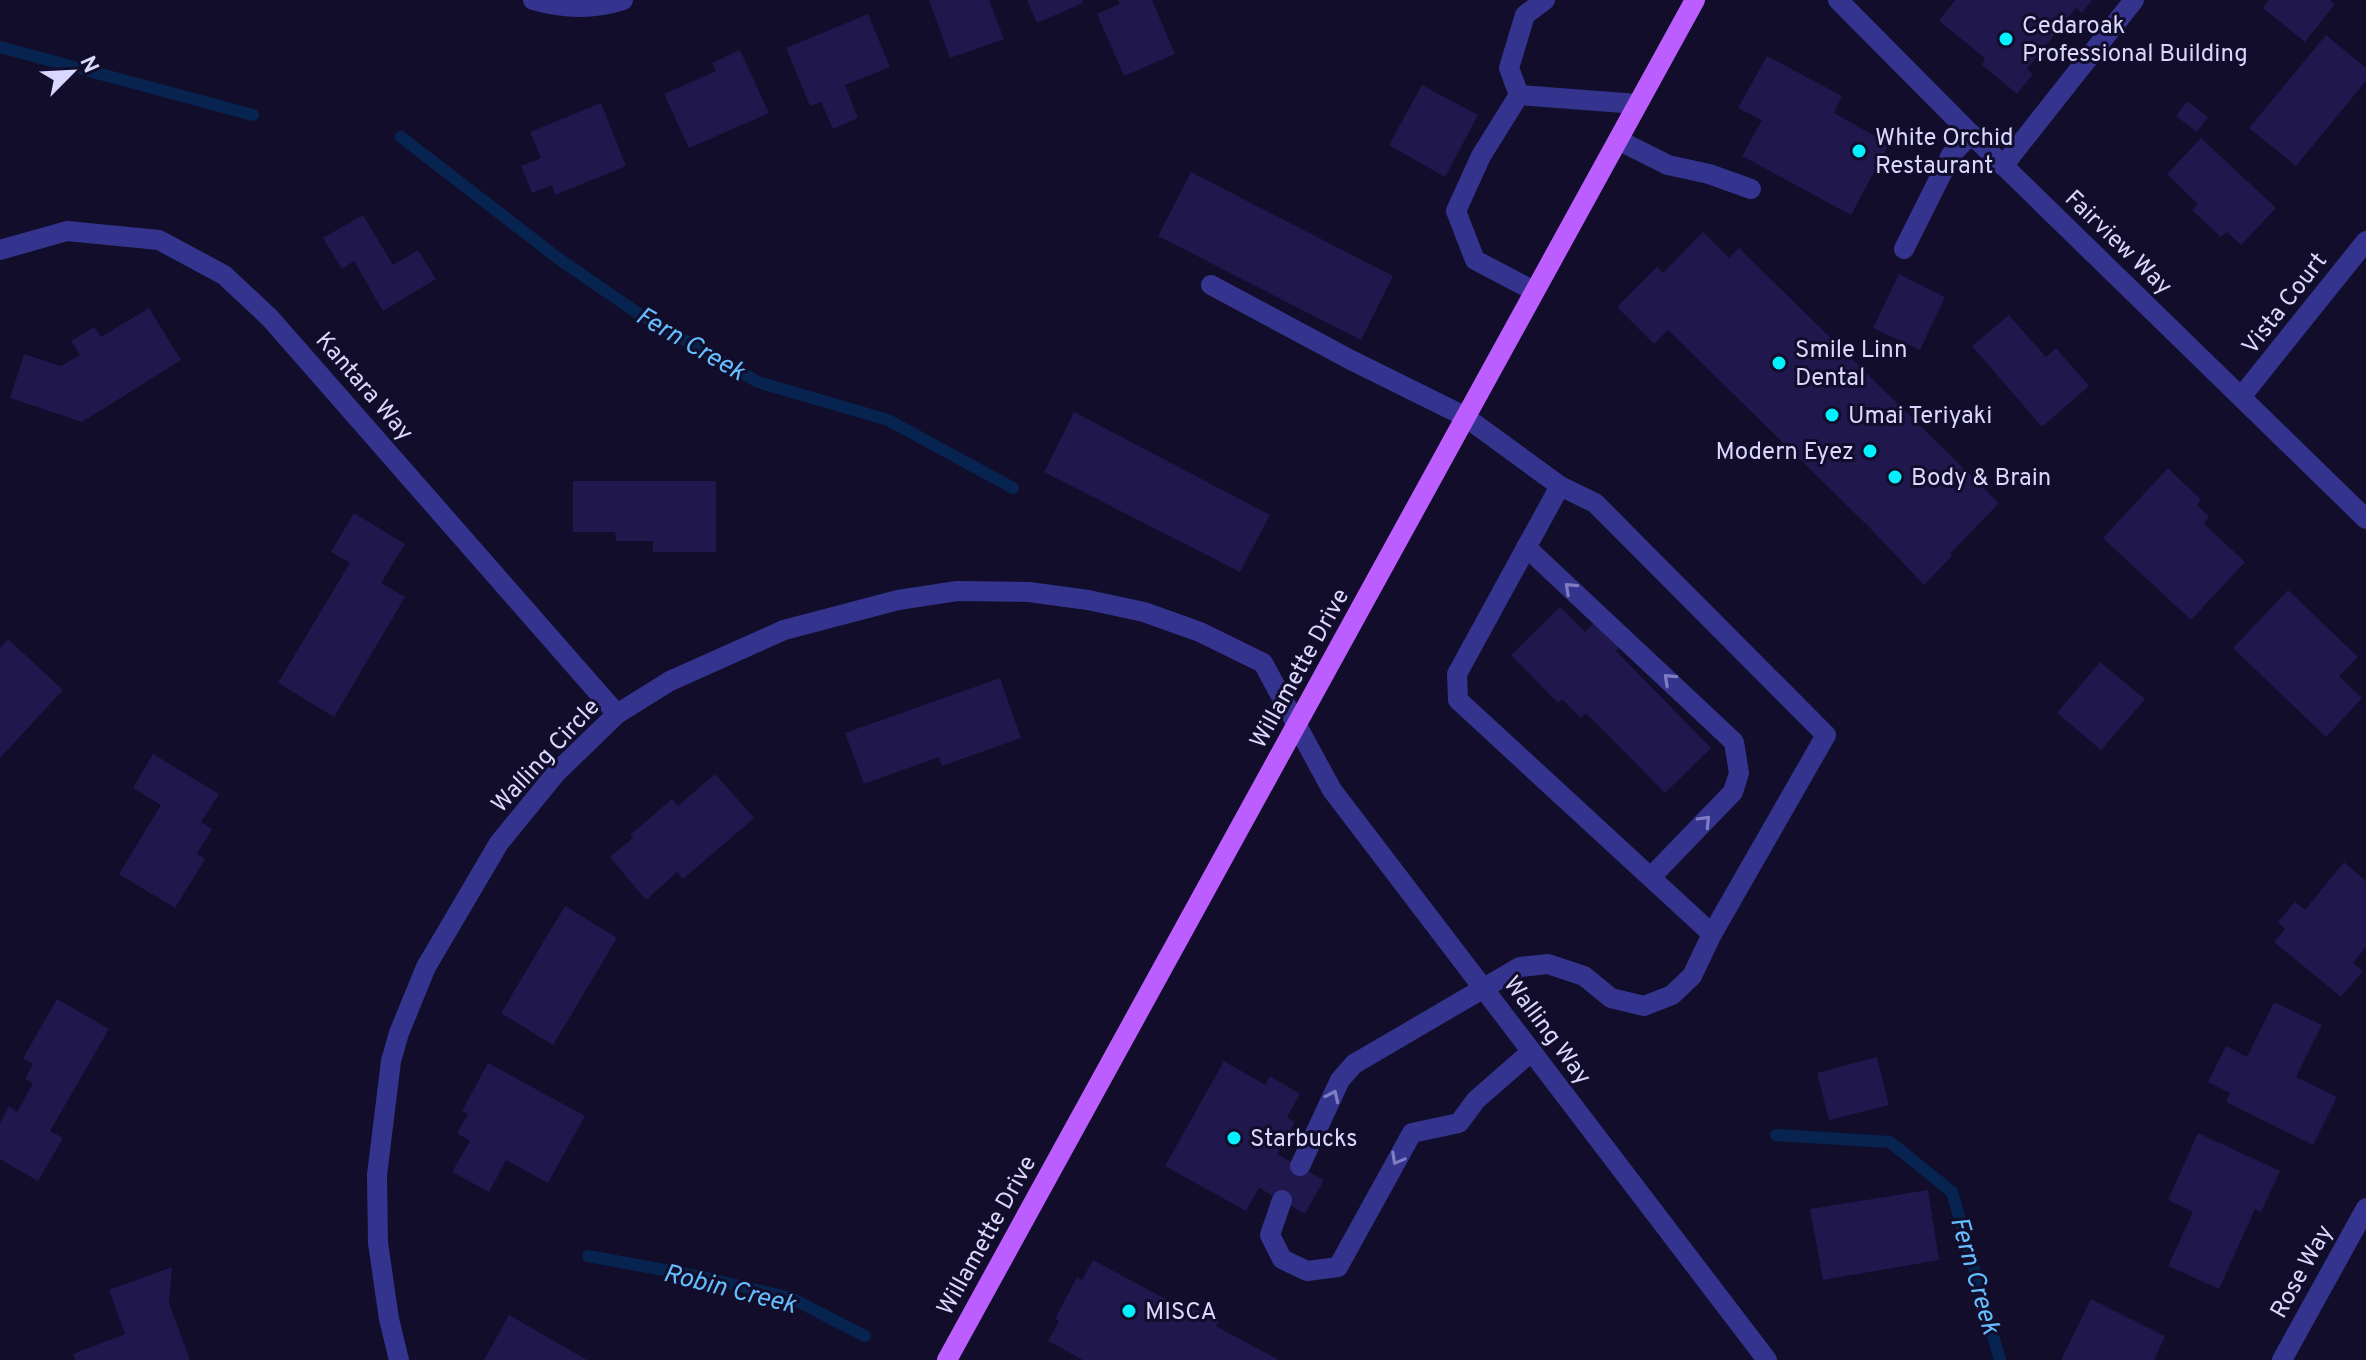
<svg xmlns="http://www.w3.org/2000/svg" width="2366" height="1360" font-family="Overpass,sans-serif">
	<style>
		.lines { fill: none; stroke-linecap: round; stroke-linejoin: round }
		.stream { stroke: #072450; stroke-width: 12 }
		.building { fill: #20174d }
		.lane { stroke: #34348e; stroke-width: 20 }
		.street { stroke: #34348e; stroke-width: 20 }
		.primary { stroke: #bc5eff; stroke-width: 20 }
		.oneway { stroke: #7f7dc1 }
		.poi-dot { fill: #03f0ff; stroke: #110d2a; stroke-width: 3 }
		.labels { text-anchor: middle; stroke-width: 6; stroke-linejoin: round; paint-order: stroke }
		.poi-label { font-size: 24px; fill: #dad7ff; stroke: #110d2a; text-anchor: start }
		.street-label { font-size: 24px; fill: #dad7ff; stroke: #110d2a }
		.water-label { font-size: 26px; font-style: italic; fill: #65beff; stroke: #110d2a }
	</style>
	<rect width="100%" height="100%" fill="#110d2a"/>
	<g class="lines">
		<!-- stream -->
		<g class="stream">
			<path d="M0,47l253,68"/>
			<path d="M401,137l158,122 80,55 119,68 130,38 125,68"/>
			<path d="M1776,1135l114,7 62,50 48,168"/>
			<path d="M588,1256l114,21 89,21 74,38"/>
		</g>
	</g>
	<!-- building -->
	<g class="building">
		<path d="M929,0h60l15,39 -54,19z"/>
		<path d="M1027,0h55l1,3 -46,20z"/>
		<path d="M1118,0h34l23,54 -51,22 -27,-62 23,-10z"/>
		<path d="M1955,0h137l-10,13 -6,-5 -49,61 6,5 -16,20 -35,-29 3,-7 -46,-37z"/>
		<path d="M2269,0h61l5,4 -30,38 -42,-34z"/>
		<path d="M868,14l22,53 -45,18 13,33 -25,11 -12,-27 -11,4 -24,-58z"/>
		<path d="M2326,35l40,33v13l-70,85 -47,-38z"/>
		<path d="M740,50l29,63 -80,35 -25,-54 52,-23 -4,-8z"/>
		<path d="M1767,56l75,40 -8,17 55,31 -38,71 -109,-59 20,-36 -24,-12z"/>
		<path d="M1422,85l56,30 -33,62 -56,-32z"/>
		<path d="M2187,101l21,16 -11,15 -21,-16z"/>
		<path d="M601,103l25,63 -71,29 -3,-10 -20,8 -11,-27 20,-8 -11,-26z"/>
		<path d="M2201,138l75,70 -35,37 -14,-13 -6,5 -29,-27 6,-6 -31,-30z"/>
		<path d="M1191,172l202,104 -32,64 -203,-104z"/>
		<path d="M363,215l30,50 25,-15 18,29 -53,32 -29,-50 -12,8 -19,-31z"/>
		<path d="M1703,232l26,26 10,-10 260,255 -49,51 2,2 -28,29 -54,-57 -202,-198 -14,14 -37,-37 40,-40 6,6z"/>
		<path d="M1899,274l46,23 -25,53 -47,-22z"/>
		<path d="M149,308l32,52 -99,62 -72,-24 14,-44 37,12 19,-11 -9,-14 23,-14 7,10z"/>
		<path d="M2009,315l37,42 10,-9 33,38 -47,41 -70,-81z"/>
		<path d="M1074,412l196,103 -30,57 -196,-100z"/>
		<path d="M2168,468l33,32 -4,5 12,12 -5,7 41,38 -54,58 -88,-82z"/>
		<path d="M573,481h143v71h-63v-11h-37l-1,-9h-42z"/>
		<path d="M354,513l51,31 -24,39 24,14 -71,120 -56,-34 72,-120 -19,-11z"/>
		<path d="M2288,590l70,67 -19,19 23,22 -36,39 -93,-89z"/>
		<path d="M1560,607l25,25 11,-11 25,26 -5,4 95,97 -46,45 -79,-80 -5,5 -19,-19 -4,4 -47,-48z"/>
		<path d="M8,639l55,51 -63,68v-110z"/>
		<path d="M2100,662l45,37 -44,51 -44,-37z"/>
		<path d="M1000,678l21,60 -79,28 -3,-9 -75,27 -19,-51z"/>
		<path d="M153,754l66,40 -18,28 11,7 -15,25 8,5 -30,49 -56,-34 42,-69 -28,-17z"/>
		<path d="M715,774l39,44 -71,61 -6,-7 -31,28 -36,-43 23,-19 -3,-3 42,-36 6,7z"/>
		<path d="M2344,862l22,19v66l-13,16 10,8 -22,26 -67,-55 11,-13 -7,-7 17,-20 10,8z"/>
		<path d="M565,906l52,32 -64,107 -52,-32z"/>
		<path d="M57,999l52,30 -59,102 13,7 -25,43 -38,-22v-36l9,-17 8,6 16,-29 -8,-4 8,-15 -10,-6z"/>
		<path d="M2274,1002l48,23 -26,52 41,20 -24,48 -87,-43 4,-9 -22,-11 18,-36 21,11z"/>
		<path d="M1877,1057l12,48 -60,15 -12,-47z"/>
		<path d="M1224,1061l41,24 5,-9 30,18 -13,23 8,5 -18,32 47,26 -19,34 -46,-26 -13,23 -81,-45z"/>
		<path d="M488,1063l97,53 -37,67 -42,-23 -17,32 -37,-20 18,-31 -13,-8 11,-19 -6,-3z"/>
		<path d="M2198,1133l82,38 -19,41 -6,-3 -36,80 -51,-23 25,-54 -25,-12z"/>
		<path d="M1928,1190l11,70 -116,20 -13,-71z"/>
		<path d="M1093,1260l80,43 2,-5 44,24 -3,4 63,34h-196l-35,-19 11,-20 -4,-2 22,-42 5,3z"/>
		<path d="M172,1267l-3,36 21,57h-115l-2,-6 52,-20 -16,-44z"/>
		<path d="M2091,1299l74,37 -11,24h-93z"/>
		<path d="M509,1315l78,45h-103z"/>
	</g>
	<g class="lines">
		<!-- lane -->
		<g class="lane">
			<path d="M1545,0l-20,15 -16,53 10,27 118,9"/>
			<path d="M1519,95l-38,61 -25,55 19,49 59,31"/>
			<path d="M1618,140l50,25 41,9 42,15"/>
			<path d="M2003,166l131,-166"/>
			<path d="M1904,249l47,-94 20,-21"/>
			<path d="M1211,285l138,74 115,57 96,70 35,17 231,232 -114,199 -20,42 -20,19 -28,11 -33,-8 -27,-22 -36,-12 -28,3 -166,97 -14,16 -40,86"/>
			<path d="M1560,486l-103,188 1,26 254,234"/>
			<path d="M1526,547l208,195 5,31 -6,19 -82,85"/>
			<path d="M1282,1200l-12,35 12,24 25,12 31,-4 74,-134 47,-10 17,-23 56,-49"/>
		</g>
		<!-- street -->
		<g class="street">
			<path d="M533,0c31,9 60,10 90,0"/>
			<path d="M1838,0l133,134 395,385"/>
			<path d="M0,250l67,-19 92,9 65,35 46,43 347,396"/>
			<path d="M2241,397l125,-156"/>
			<path d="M399,1360l-10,-41 -11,-76 -1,-68 14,-114 8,-28 27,-66 73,-124 58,-71 60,-58 53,-33 114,-51 114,-30 59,-9 72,1 59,8 56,12 56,20 63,31 69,127 435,570"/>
			<path d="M2282,1360l84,-152"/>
		</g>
		<!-- primary -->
		<path class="primary" d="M947,1360l748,-1360"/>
	</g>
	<!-- one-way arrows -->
	<defs><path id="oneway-chevron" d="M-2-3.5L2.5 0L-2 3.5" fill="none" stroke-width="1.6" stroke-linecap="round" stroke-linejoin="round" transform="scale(2)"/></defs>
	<g class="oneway">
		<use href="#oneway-chevron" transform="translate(1570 588) rotate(-137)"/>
		<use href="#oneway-chevron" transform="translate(1669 679) rotate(-137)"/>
		<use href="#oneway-chevron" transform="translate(1705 821) rotate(-46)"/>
		<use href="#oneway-chevron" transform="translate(1333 1096) rotate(-65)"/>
		<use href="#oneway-chevron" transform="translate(1397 1159) rotate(119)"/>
	</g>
	<!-- markers -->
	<g class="poi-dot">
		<circle cx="2006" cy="39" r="8"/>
		<circle cx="1859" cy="151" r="8"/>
		<circle cx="1779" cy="363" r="8"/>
		<circle cx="1832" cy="415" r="8"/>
		<circle cx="1870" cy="451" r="8"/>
		<circle cx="1895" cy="477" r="8"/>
		<circle cx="1234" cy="1138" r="8"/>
		<circle cx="1129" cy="1311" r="8"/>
	</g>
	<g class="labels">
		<!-- poi labels -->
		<g class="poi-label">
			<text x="2022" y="33">Cedaroak<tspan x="2022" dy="28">Professional Building</tspan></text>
			<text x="1875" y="145">White Orchid<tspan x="1875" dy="28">Restaurant</tspan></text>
			<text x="1795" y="357">Smile Linn<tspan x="1795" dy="28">Dental</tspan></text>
			<text x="1848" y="423">Umai Teriyaki</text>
			<text x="1854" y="459" text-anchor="end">Modern Eyez</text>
			<text x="1911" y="485">Body &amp; Brain</text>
			<text x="1250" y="1146">Starbucks</text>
			<text x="1145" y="1319">MISCA</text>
		</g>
		<!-- street labels -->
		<g class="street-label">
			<text transform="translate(2119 242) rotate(44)" y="8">Fairview Way</text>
			<text transform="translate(2284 303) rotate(-52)" y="8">Vista Court</text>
			<text transform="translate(365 386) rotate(49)" y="8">Kantara Way</text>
			<text transform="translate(1299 668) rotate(-61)" y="8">Willamette Drive</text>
			<text transform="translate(545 755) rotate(-47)" y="8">Walling Circle</text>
			<text transform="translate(1548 1030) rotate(53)" y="8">Walling Way</text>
			<text transform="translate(986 1235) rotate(-61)" y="8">Willamette Drive</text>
			<text transform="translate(2301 1271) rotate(-61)" y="8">Rose Way</text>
		</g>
		<!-- water labels -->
		<g class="water-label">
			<text transform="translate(691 343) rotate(30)" y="9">Fern Creek</text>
			<text transform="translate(1976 1275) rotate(74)" y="9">Fern Creek</text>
			<text transform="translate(730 1288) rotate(14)" y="9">Robin Creek</text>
		</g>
	</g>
	<!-- north arrow -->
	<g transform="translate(72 72) rotate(66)" stroke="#110d2a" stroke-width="6" paint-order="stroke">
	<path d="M0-6L14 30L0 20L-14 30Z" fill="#dad7ff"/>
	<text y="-12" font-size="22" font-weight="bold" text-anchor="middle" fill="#dad7ff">N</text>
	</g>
</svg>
